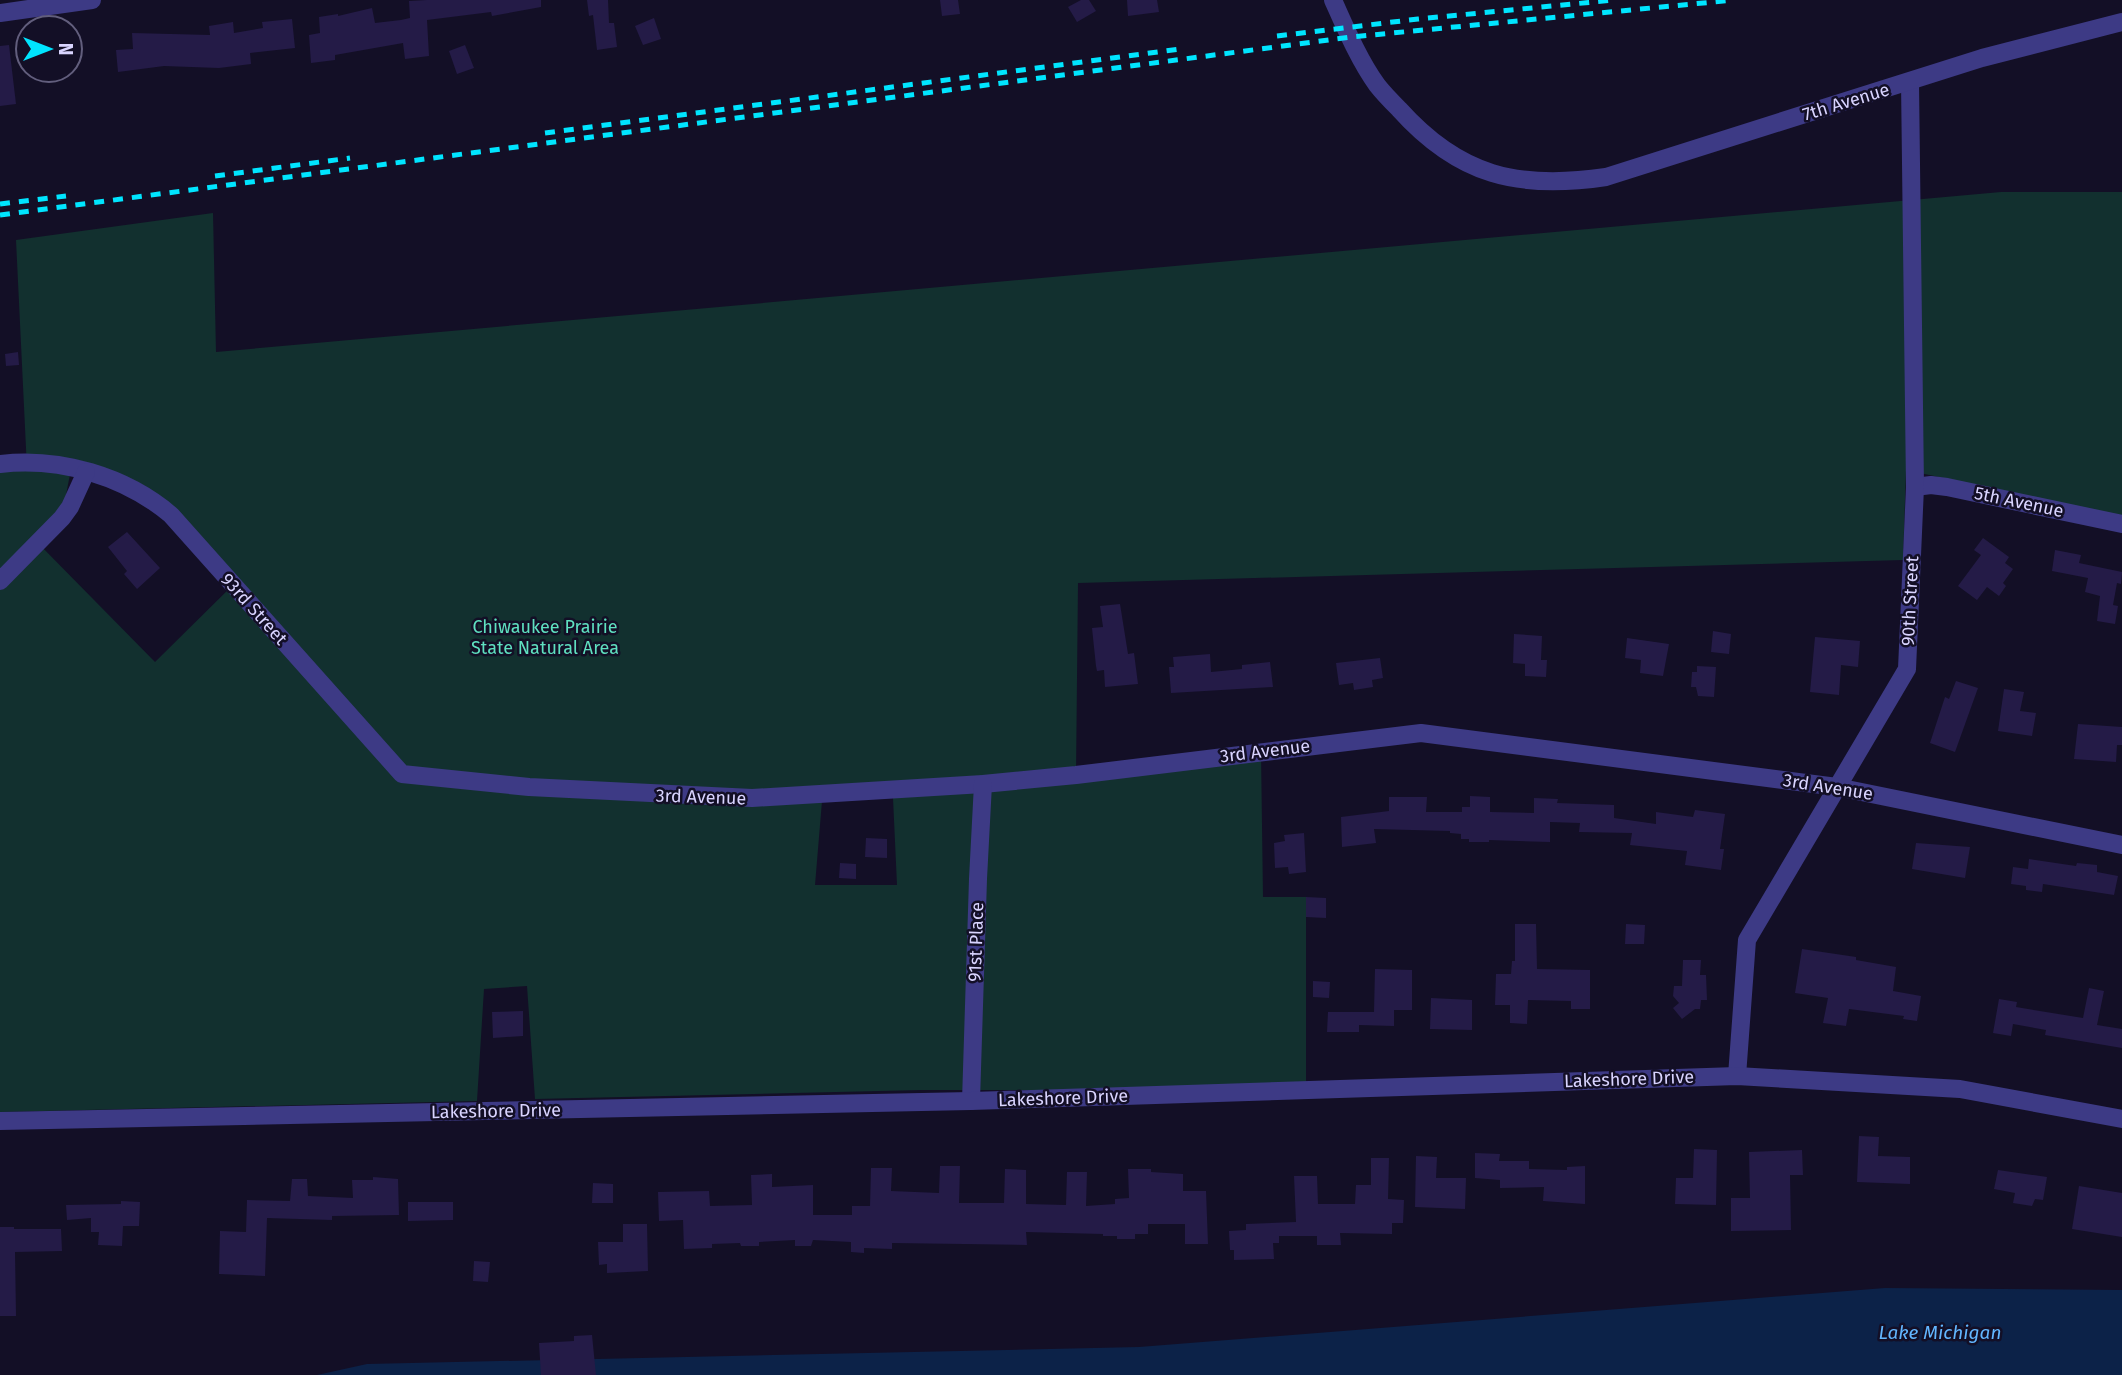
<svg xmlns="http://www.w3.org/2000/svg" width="2122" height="1375" font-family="'Fira Sans',sans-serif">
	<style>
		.green { fill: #12302f; fill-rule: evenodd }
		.water { fill: #0c2248 }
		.building { fill: #241b47 }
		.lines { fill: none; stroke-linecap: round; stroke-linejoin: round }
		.minor { stroke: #3d3a85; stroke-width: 18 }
		.tertiary { stroke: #3d3a85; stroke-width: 18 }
		.rail { stroke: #00e5ff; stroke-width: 5; stroke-dasharray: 10 9; stroke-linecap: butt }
		.labels { text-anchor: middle; stroke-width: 5; stroke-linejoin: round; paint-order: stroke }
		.street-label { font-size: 18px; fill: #d9d4ff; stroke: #130f26 }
		.park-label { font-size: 18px; fill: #5fe0c0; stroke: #130f26 }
		.water-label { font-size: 19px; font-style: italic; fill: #62b6ff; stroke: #130f26 }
	</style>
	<rect width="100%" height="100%" fill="#130f26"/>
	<!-- green -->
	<path class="green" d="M2001,192h121v324l-216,-46 -3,90 -825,23 -2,192 185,-23 2,145h43v193h-384l-387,9 -8,-113 -43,3 -7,112 -477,11v-642l27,-1 -11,-229 197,-27 3,139zM73,459c32,8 72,22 97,45 24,24 44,53 66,78l-81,80 -121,-123 24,-25 7,-14zM893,798l4,87h-82l7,-84z"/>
	<!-- water -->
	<path class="water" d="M1885,1288l237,2v85h-1805l50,-11 772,-17z"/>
	<!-- building -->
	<g class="building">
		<path d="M427,0h114v7l-49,9 -1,-4 -64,8 2,36 -24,3 -2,-16 -68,12v5l-24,3 -2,-28 11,-2 -1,-16 19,-3v2l34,-8 3,15 26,-3 9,-2 -1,-17z"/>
		<path d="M587,0h21l1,23h5l3,24 -20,3 -4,-35 -4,1z"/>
		<path d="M940,0h18l2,14 -18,2z"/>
		<path d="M1081,0h8l7,11 -19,11 -9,-15z"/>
		<path d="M1127,0h30l2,12 -31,4z"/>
		<path d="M654,18l7,21 -18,6 -8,-19z"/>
		<path d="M292,19l3,29 -45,5 1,11 -32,4 -55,-2 -46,6 -2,-22 17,-1 -1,-16 78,2 -1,-9 24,-4 1,11 29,-5 -1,-6z"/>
		<path d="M9,45l7,59 -16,2v-60z"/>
		<path d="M465,45l9,23 -17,6 -8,-23z"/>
		<path d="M18,352l1,13 -13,1 -1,-12z"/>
		<path d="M127,532l33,36 -23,21 -13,-15 3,-3 -19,-24z"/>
		<path d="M1983,538l26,19 -4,6 8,6 -10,14 3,3 -7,10 -12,-9 -10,13 -19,-14 23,-31 -7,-5z"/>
		<path d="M2055,550l26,5 -2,8 43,9 -1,12 -4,-1 -4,22 5,1 -3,18 -18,-3 3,-25 -15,-4 3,-14 -36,-7z"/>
		<path d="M1120,604l8,50 6,-1 4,31 -33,3 -1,-17 -7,1 -1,-5 -4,-38 11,-1 -3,-21z"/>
		<path d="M1713,631l18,3 -2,20 -18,-2z"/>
		<path d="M1514,634l28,2 -1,24h6l-1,17 -21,-1v-12l-12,-1z"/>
		<path d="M1815,637l45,4 -2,26 -17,-2 -2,30 -29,-3z"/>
		<path d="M1627,638l42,6 -6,32 -23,-3 1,-13 -16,-2z"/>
		<path d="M1210,654l1,18 31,-3v-4l28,-3 3,25 -102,6 -2,-26h5l-1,-10z"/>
		<path d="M1380,658l3,20 -11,2 1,7 -19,3 -1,-7 -14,2 -3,-22z"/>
		<path d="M1697,666l19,1 -2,30 -16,-1 -2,-9h-5l1,-15h5z"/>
		<path d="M1956,681l22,7 -23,64 -25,-9 15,-46 4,2z"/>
		<path d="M2004,689l20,3 -4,19 16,2 -4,23 -34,-5z"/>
		<path d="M2078,724l44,3v18h-5l-1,17 -42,-3z"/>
		<path d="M1470,796l20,1v15l44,1v-15l24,1 -1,4 57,2v13l42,6v-12l37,5 2,-7 30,4 -5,35h4l-3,21 -36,-5 2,-14 -57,-6 2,-12 -53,-1 1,-9 -30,-1v20l-61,-2v2h-20v-3h-8v-5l-11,-1v-2l-76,-2 2,14 -34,4 -1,-30 48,-6v-14h38l-1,15h36v-5h8z"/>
		<path d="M1304,833l2,39 -17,2 -1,-7 -13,1 -1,-25 11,-2 -1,-6z"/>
		<path d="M866,838l21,1v19l-22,-1z"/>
		<path d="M1916,843l54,4 -5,31 -53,-9z"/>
		<path d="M2029,859l47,7 1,-3 20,2v7l21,4 -4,19 -71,-11 -1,8 -16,-2v-4l-15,-2 2,-17 15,2z"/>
		<path d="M840,863l16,1v15l-17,-1z"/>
		<path d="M1306,897l20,1v20l-20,-1z"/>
		<path d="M1515,924h21l1,45 53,1v39h-19v-8l-43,-1 -1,24 -17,-1v-18h-15l1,-31h15l1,-13h3z"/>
		<path d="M1626,924l19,1 -1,19h-19z"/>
		<path d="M1802,949l54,8v3l40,7 -3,24 28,5 -4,25 -14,-2 1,-3 -55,-7 -3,17 -23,-3 5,-25 -33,-5z"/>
		<path d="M1683,960h18l-1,15h6l1,25h-6l-1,9h-5l-13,10 -9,-11 6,-5 -6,-7 1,-10h8z"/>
		<path d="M1375,969l37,1v40h-18v16l-35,-1v7h-32l1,-20h46z"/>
		<path d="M1313,981l17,1 -1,16 -16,-1z"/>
		<path d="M2089,988l15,3 -7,34 25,4v19l-77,-13 1,-5 -33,-6 -2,12 -18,-3 6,-34 18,3 -1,5 67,11z"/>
		<path d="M1431,998l41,2v30l-42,-1z"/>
		<path d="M523,1011v25l-30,2 -1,-26z"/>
		<path d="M1859,1136l20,1 -1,19 32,1v27l-53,-2z"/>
		<path d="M1694,1149l23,1 -1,55 -41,-1 1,-26h17z"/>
		<path d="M1802,1150l1,25h-13l1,55 -60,1v-33h19l-1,-46z"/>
		<path d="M1475,1153l25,1 -1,7h30v8l38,1v-3l18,-1v38l-42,-3 1,-14 -44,1v-8l-25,-2z"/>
		<path d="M1416,1156l21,1 -1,21h30l-1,31 -50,-2z"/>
		<path d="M1371,1158h18l-1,41 16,1 -1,23h-11v11l-52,-1 1,12h-24v-9h-38v7h-6l1,16 -40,1v-10h-4l-1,-19 17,-1v-6l50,-2 -2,-46h23l1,28h37l1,-19h15z"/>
		<path d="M940,1166h20l-1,37h45l1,-34 21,1v34l40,1 1,-33h20l-1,34 29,-2v-5l14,-1 -1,-29h23v3l32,2v17h23l2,53h-23v-20h-37v10h-13v5h-18v-3h-14v-2l-77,-2 1,13 -135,-2v6l-28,-1v5l-13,-1v-10l-38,-2 -2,6h-16v-6l-36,2v4h-18l-1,-3 -28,1v4l-28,1 -1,-29 -24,1 -1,-29 51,-1 1,15 42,-1 -1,-30 21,-1v13l41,-2v30h39v-9h18l1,-38h21l-1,23 48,2z"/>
		<path d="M1998,1170l49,7 -4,23 -8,-1 -3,7 -19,-3 2,-10 -21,-4z"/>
		<path d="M373,1177l25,2 1,36 -67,1v4l-65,-2 -2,58 -46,-2 1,-43 26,1 1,-32 43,1 2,-22h15l1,17 45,2 -1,-18h21z"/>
		<path d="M593,1183l20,1v19h-21z"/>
		<path d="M2079,1186l43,7v44l-50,-8z"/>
		<path d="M121,1201l19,1 -1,24h-16l-1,20 -24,-1 1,-13h-8v-14l-24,2 -1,-15 55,-1z"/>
		<path d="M408,1202h45v18l-45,1z"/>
		<path d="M623,1224h24l1,47 -41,2v-9l-8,1 -1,-23h25z"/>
		<path d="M0,1227h14v2h47l1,22 -47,1 1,64h-16z"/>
		<path d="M474,1261l16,1 -2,20 -15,-1z"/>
		<path d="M592,1335l4,40h-55l-2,-32 35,-2v-5z"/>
	</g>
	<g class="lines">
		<!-- minor -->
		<g class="minor">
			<path d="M0,13l92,-13"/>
			<path d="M0,464c60,-7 125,12 171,51l231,259 127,13 223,11 231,-14 93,-9 345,-42 416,54 285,58"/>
			<path d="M1915,487l16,-2 16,2 175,37"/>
			<path d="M0,581l62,-63 8,-11 16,-35"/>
			<path d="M1737,1076l10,-136 160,-271 8,-182 -5,-405"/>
			<path d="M971,1101l7,-222 5,-95"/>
			<path d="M0,1121l971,-20 766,-25 223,13 162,30"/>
		</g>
		<!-- tertiary -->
		<path class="tertiary" d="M1333,0c13,29 26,60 44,85 7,9 15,17 22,24 60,67 119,81 207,68l376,-119 140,-36"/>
		<!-- rail -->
		<g class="rail">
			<path d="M1277,36l141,-17 196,-19"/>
			<path d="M545,133l635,-84"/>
			<path d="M215,176l135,-18"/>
			<path d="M0,204l66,-8"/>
			<path d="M0,215l1351,-178 383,-37"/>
		</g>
	</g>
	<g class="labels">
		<!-- street labels -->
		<g class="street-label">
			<text transform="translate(1846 102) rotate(-17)" y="6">7th Avenue</text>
			<text transform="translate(2019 502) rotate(12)" y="6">5th Avenue</text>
			<text transform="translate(1910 601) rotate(-87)" y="6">90th Street</text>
			<text transform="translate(254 609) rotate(48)" y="6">93rd Street</text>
			<text transform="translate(1265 751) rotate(-7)" y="6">3rd Avenue</text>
			<text transform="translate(1828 787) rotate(9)" y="6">3rd Avenue</text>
			<text transform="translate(701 797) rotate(2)" y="6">3rd Avenue</text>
			<text transform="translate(976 942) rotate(-88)" y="6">91st Place</text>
			<text transform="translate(1629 1079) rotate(-2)" y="6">Lakeshore Drive</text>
			<text transform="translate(1063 1098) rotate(-2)" y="6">Lakeshore Drive</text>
			<text transform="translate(496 1111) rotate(-1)" y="6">Lakeshore Drive</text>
		</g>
		<!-- park labels -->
		<g class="park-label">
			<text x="545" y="633">Chiwaukee Prairie<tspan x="545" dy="21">State Natural Area</tspan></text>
		</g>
		<!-- water labels -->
		<g class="water-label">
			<text x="1940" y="1339">Lake Michigan</text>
		</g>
	</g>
	<!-- north arrow -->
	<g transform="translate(49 49) rotate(90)"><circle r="33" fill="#130f26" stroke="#625e7d" stroke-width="2"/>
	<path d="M0-5L12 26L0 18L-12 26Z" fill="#00e5ff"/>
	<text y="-10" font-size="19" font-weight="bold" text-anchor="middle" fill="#d9d4ff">N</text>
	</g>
</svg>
